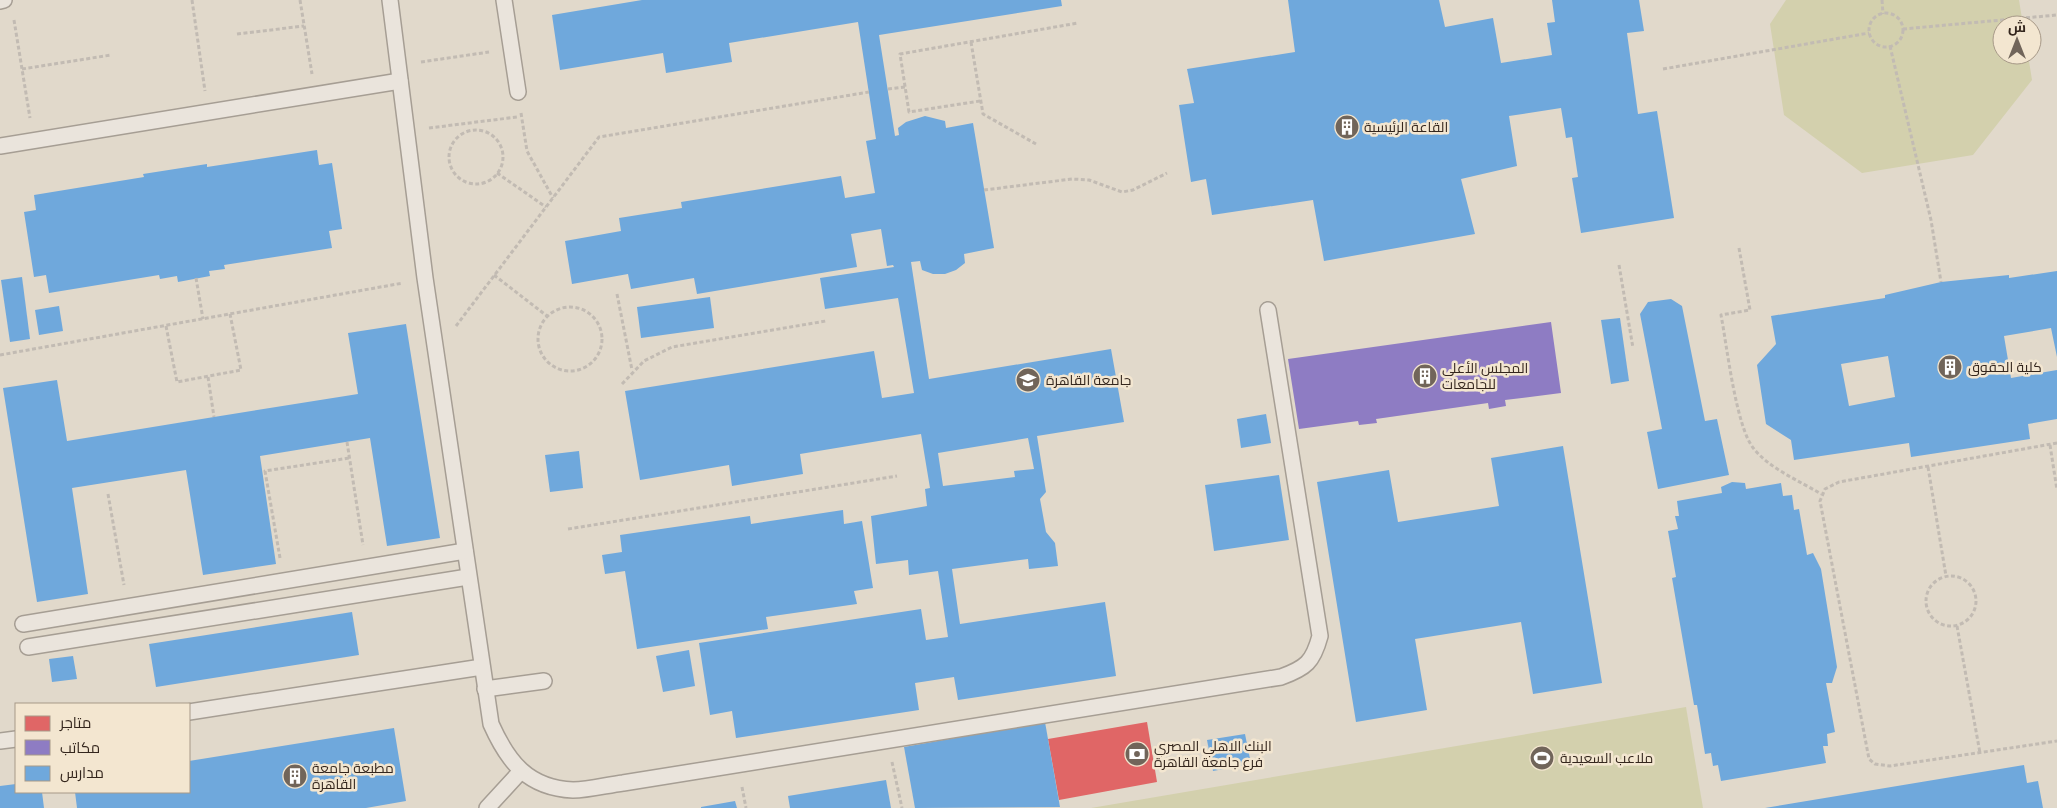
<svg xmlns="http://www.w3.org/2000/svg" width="2057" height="808" font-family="'IBM Plex Serif',Cairo,serif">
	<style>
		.grass { fill: #d3d0ad }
		.shops { fill: #e06666 }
		.offices { fill: #8e7cc3 }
		.schools { fill: #6fa8dc; fill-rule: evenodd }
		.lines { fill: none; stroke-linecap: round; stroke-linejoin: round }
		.lane-casing { stroke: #a69e94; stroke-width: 18 }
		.path { stroke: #c2bbb3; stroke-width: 3; stroke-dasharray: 4 2.5; stroke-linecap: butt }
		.lane { stroke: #eae4dc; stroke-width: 15 }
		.labels { text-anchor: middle; stroke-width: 5; stroke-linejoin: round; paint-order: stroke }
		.poi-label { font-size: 14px; fill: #34261d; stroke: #f3e6d0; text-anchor: start }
	</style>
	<rect width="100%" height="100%" fill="#e1d9cb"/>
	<!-- grass -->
	<g class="grass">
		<path d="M1786,0h233l4,25h-21v30h26l4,25 -59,75 -111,18 -78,-58 -14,-91z"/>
		<path d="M1686,707l17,101h-612z"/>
	</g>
	<!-- shops -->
	<path class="shops" d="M1147,722l10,60 -98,18 -11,-61z"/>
	<!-- offices -->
	<path class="offices" d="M1551,322l10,71 -56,7 1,6 -17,3 -1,-6 -112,16 1,4 -18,2 -1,-4 -59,8 -11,-70z"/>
	<!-- schools -->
	<g class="schools">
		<path d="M642,0h419l1,6 -183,29 16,101 4,-1 -1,-7 8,-6 19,-6 20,5 1,7 27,-5 21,125 -30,6 1,9 -9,7 -11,4h-12l-11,-4 -2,-9 -9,1 18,117 182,-30 13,73 -87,14 9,56 -6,7 6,33 9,11 3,23 -29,3 -1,-10 -76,10 8,55 145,-22 11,74 -158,24 -4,-23 -39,6 4,27 -183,28 -4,-27 -22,4 -11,-72 222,-34 5,31 22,-3 -10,-66 -29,4 -1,-15 -32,4 -5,-48 56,-10 -2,-17 5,-1 -9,-54 -121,20 3,20 -71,12 -3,-21 -89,15 -15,-89 249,-40 8,47 32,-5 -16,-95 -73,11 -5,-31 74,-11 -1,-2 -6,1 -6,-37 -30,5 6,33 -160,27 -3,-16 -63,11 -3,-15 -56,10 -7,-43 56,-10 -2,-13 63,-10 -1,-6 160,-26 4,22 30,-5 -9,-52 10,-2 -18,-117 -129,21 3,19 -66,11 -3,-20 -103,17 -8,-55zM1028,438l6,31 -20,2 1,6 -72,9 -5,-33z"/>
		<path d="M1288,0h151l6,27 48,-9 8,45 51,-8 -5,-32 8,-1 -3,-22h87l5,31 -17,2 11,81 19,-3 17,107 -93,15 -9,-55 6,-1 -6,-40 -6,1 -5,-30 -52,8 8,50 -56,13 14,55 -151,27 -11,-61 -101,15 -6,-36 -15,3 -12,-77 15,-2 -7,-34 108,-17z"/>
		<path d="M317,150l2,15 13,-2 10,66 -13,2 3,17 -108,17 1,4 -16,2 1,5 -32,6 -1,-6 -17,3 -1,-4 -110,18 -3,-18 -12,2 -10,-65 12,-2 -2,-15 110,-18 -1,-3 64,-10v3z"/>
		<path d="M2057,271v86l-6,-29 -47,8 7,42 46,-8v49l-29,5 2,15 -119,18 -2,-14 -115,17 -3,-20 -25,-16 -9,-59 19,-21 -5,-28 114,-18v-3l56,-13 68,-7v3zM1888,356l7,41 -46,9 -8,-42z"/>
		<path d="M22,277l8,62 -20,3 -9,-62z"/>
		<path d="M710,297l4,31 -73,10 -4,-31z"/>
		<path d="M1671,299l11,7 23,115 12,-2 12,56 -71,14 -11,-57 15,-3 -22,-115 8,-12z"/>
		<path d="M59,306l4,25 -24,4 -4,-25z"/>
		<path d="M1620,318l9,63 -18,3 -10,-64z"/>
		<path d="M406,324l34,214 -53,8 -17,-108 -110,18 16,108 -73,11 -17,-105 -114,18 16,106 -51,8 -34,-214 54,-8 10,61 147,-24 144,-23 -10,-61z"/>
		<path d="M1266,414l5,29 -30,5 -4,-29z"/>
		<path d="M1563,446l39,237 -69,11 -12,-72 -106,17 12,71 -71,12 -39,-240 72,-12 9,52 101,-16 -8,-48z"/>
		<path d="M579,451l4,37 -33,4 -5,-37z"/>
		<path d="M1279,475l10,65 -75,11 -9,-66z"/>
		<path d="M1732,482l13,1 1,6 35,-6 2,13 9,-1 2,15 5,-1 8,46 6,-2 8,16 16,98 -5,16h-6l9,49 -8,2 1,12h-5l3,17 -105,18 -3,-16 -5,1 -2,-13 -6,1 -8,-49h-3l-22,-127 4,-1 -8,-46 10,-2 -3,-13h4l-2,-15 45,-8 -1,-6z"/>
		<path d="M843,510l1,14 18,-3 11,67 -19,3 3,13 -91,13 2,12 -131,20 -12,-78 -20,3 -3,-19 20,-3 -2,-17 130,-19 1,8z"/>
		<path d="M352,612l7,43 -203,32 -7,-43z"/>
		<path d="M689,650l6,36 -32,6 -7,-36z"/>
		<path d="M73,656l4,23 -25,3 -3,-23z"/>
		<path d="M1045,722l15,85 -145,1 -11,-61z"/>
		<path d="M394,728l12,73 -40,7h-289l-2,-16h114v-31z"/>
		<path d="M1245,734l6,30 -38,7 -6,-31z"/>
		<path d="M2024,765l3,18 11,-2 5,27h-278z"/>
		<path d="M886,780l5,28h-101l-2,-12z"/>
		<path d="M16,784v8h26l2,16h-44v-22z"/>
		<path d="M735,801l2,7h-36v-1z"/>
	</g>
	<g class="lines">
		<defs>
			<g id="lane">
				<path d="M390,0l35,278 66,446c17,38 37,64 82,66 16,0 34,-5 50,-7l658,-106c25,-9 32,-15 39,-41l-52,-326"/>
				<path d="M504,0l14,92"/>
				<path d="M0,1l4,-1"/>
				<path d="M0,146l400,-65"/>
				<path d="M23,624l442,-73"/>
				<path d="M28,647l440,-70"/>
				<path d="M485,689l59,-8"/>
				<path d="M189,712l293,-45"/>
				<path d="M0,741l16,-2"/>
				<path d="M487,808l34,-37"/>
			</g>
		</defs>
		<!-- lane casing -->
		<use href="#lane" class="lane-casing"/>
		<!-- path -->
		<g class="path">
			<path d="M192,0l13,91"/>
			<path d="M300,0l12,74"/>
			<path d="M1882,0l1,14"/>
			<circle cx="1886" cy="30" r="17"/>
			<path d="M14,20l16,98"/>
			<path d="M1903,29l154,-14"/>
			<path d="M237,34l67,-8"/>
			<path d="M971,42l12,72 53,30"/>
			<path d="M1890,46l41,174 10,62"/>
			<path d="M421,62l68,-10"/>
			<path d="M22,69l89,-14"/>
			<path d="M1663,69l206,-36"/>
			<path d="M888,89l17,-2"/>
			<path d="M980,101l-71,11 -9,-58 178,-31"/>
			<path d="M521,113l6,38 26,47"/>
			<path d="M429,128l88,-11"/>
			<circle cx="476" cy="157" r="27"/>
			<path d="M497,173l49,34"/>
			<path d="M984,190l88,-11 17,1 33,12 11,-2 34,-17"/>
			<path d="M1739,248l11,62 -29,5c6,31 15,113 33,134 16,20 46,32 67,45"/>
			<path d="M1619,265l14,83"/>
			<path d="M494,275l53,41"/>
			<path d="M196,278l7,41"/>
			<path d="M617,294l15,76"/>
			<circle cx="570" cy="339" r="32"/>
			<path d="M166,326l11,56 64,-12 -11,-56"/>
			<path d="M456,326l143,-189 270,-45"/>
			<path d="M0,355l403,-72"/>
			<path d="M208,377l6,40"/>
			<path d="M622,384l22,-23 28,-14 154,-26"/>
			<path d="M347,442l16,103"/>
			<path d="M2057,443l-218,39 -14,7 -5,12 49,258 6,5 15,2 167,-25"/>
			<path d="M2050,445l7,45"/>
			<path d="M1928,467l18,109"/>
			<path d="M108,494l16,91"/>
			<path d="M568,529l329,-53"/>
			<path d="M280,558l-15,-87 84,-13"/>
			<circle cx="1951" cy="601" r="25"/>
			<path d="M1957,626l23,127"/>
			<path d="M892,762l10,46"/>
			<path d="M742,787l4,21"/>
		</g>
		<!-- lane -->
		<use href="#lane" class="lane"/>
	</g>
	<!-- icons -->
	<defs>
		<symbol id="building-disc" viewBox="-11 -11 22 22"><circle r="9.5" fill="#71655a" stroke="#f3e6d0"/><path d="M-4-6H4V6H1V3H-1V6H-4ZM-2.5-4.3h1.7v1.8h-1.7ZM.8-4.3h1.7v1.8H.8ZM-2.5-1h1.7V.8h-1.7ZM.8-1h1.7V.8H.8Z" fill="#fff"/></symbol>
		<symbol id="university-disc" viewBox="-11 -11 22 22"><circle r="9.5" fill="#71655a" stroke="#f3e6d0"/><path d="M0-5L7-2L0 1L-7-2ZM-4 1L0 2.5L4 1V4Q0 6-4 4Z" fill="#fff"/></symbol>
		<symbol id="bank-disc" viewBox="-11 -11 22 22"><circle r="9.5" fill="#71655a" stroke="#f3e6d0"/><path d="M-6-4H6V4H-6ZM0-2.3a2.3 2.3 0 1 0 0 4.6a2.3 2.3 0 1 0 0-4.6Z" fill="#fff"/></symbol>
		<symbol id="stadium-disc" viewBox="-11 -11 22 22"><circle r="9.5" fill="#71655a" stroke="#f3e6d0"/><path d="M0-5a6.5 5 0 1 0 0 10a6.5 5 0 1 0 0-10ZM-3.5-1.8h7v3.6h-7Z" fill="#fff"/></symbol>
	</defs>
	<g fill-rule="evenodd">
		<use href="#building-disc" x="1333" y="113" width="28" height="28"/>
		<use href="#building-disc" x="1936" y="353" width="28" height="28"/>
		<use href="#building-disc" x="1411" y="362" width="28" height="28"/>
		<use href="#university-disc" x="1014" y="366" width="28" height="28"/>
		<use href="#bank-disc" x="1123" y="740" width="28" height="28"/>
		<use href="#stadium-disc" x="1528" y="744" width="28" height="28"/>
		<use href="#building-disc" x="281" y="762" width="28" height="28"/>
	</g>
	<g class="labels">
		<!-- poi labels -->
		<g class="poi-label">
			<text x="1364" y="132">القاعة الرئيسية</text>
			<text x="1968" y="372">كلية الحقوق</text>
			<text x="1442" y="373">المجلس الأعلى<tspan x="1442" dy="16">للجامعات</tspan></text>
			<text x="1046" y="385">جامعة القاهرة</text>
			<text x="1154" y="751">البنك الاهلي المصري<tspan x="1154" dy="16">فرع جامعة القاهرة</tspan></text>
			<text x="1560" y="763">ملاعب السعيدية</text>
			<text x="312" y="773">مطبعة جامعة<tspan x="312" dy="16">القاهرة</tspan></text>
		</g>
	</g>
	<!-- legend -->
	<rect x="15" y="703" width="175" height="90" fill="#f3e6d0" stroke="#a79988"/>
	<rect x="25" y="716" width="25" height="15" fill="#e06666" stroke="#a79988"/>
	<text x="60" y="728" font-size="15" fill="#34261d">متاجر</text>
	<rect x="25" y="740" width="25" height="15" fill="#8e7cc3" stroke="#a79988"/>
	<text x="60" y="753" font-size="15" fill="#34261d">مكاتب</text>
	<rect x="25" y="766" width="25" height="15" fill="#6fa8dc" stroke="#a79988"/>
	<text x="60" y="778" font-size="15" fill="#34261d">مدارس</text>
	<!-- north arrow -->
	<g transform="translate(2017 40)"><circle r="24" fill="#f3e6d0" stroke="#a79988"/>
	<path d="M0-4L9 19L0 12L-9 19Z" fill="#71655a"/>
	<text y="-8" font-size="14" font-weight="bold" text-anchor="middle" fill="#34261d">ش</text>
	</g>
</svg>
